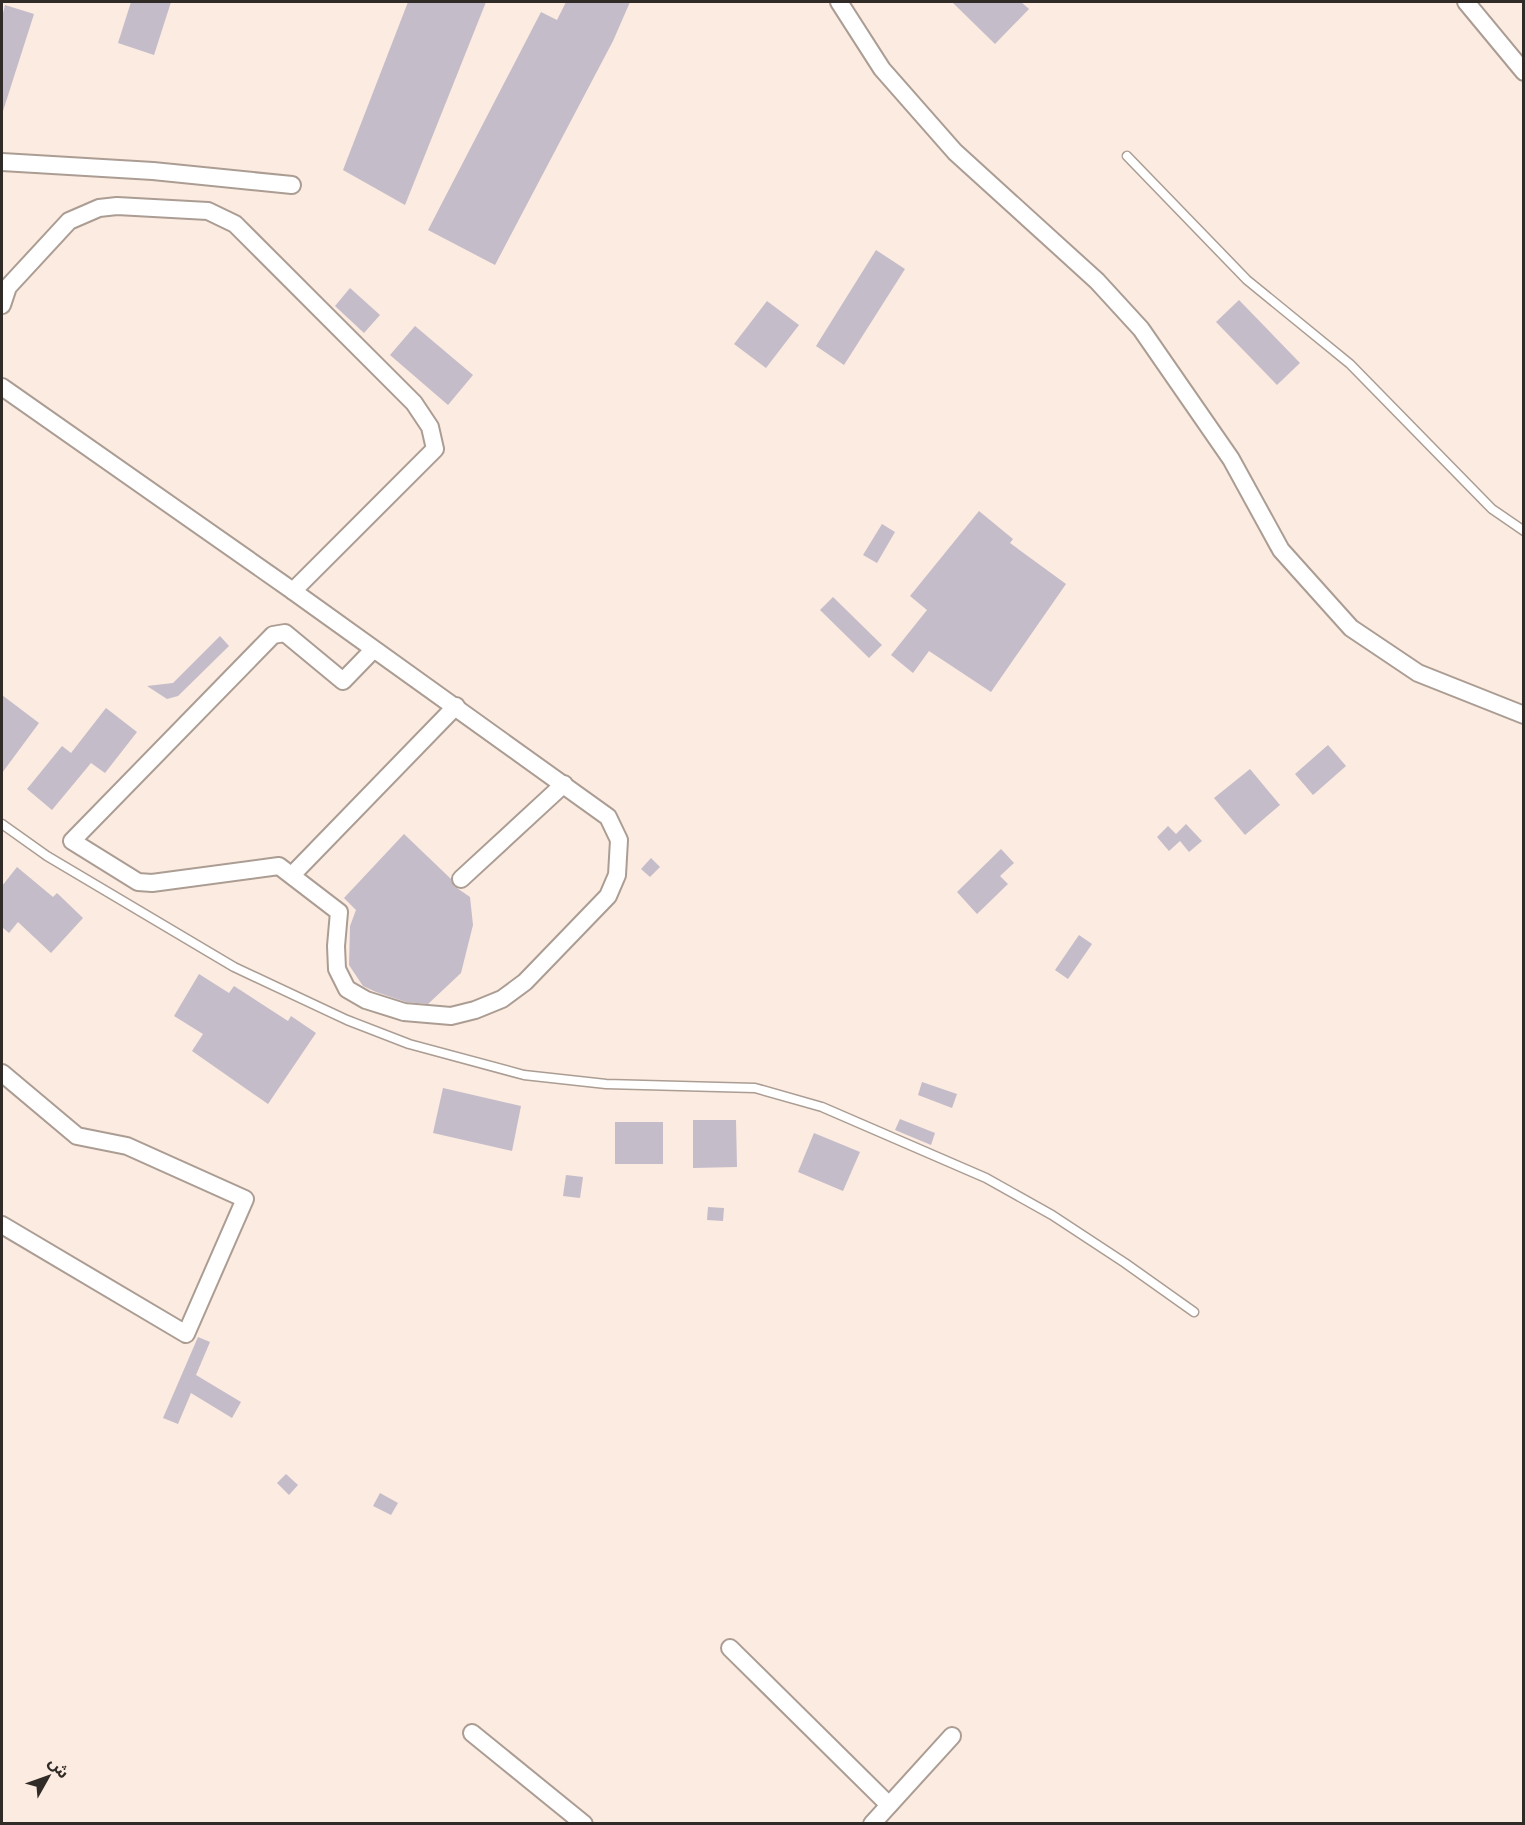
<svg xmlns="http://www.w3.org/2000/svg" width="1525" height="1825" font-family="'Archivo Narrow','Noto Sans Arabic',sans-serif">
	<style>
		.building { fill: #c5bcca }
		.lines { fill: none; stroke-linecap: round; stroke-linejoin: round }
		.lane-casing { stroke: #ab9d93; stroke-width: 11 }
		.street-casing { stroke: #ab9d93; stroke-width: 20 }
		.lane { stroke: #fff; stroke-width: 8 }
		.street { stroke: #fff; stroke-width: 16 }
	</style>
	<rect width="100%" height="100%" fill="#fbebe0"/>
	<!-- building -->
	<g class="building">
		<path d="M131,2h40l-17,53 -36,-12z"/>
		<path d="M408,2h78l-81,203 -62,-35z"/>
		<path d="M566,2h64l-17,39 -118,224 -67,-35 113,-218 16,8z"/>
		<path d="M952,2h69l8,7 -34,35z"/>
		<path d="M5,5l29,9 -31,97 -1,-94z"/>
		<path d="M876,250l29,19 -61,96 -28,-19z"/>
		<path d="M350,288l30,27 -16,18 -29,-27z"/>
		<path d="M1239,300l61,63 -23,22 -61,-63z"/>
		<path d="M767,301l32,24 -33,43 -32,-24z"/>
		<path d="M415,326l58,49 -25,30 -58,-50z"/>
		<path d="M979,511l34,28 -3,4 56,41 -75,108 -62,-41 -16,22 -22,-18 36,-45 -17,-14z"/>
		<path d="M882,524l13,8 -18,31 -14,-8z"/>
		<path d="M833,597l49,48 -13,13 -49,-48z"/>
		<path d="M220,636l9,10 -51,50 -11,3 -20,-13 26,-3z"/>
		<path d="M2,695l37,28 -37,50z"/>
		<path d="M106,708l31,24 -32,41 -14,-10 -39,47 -25,-21 35,-43 9,7z"/>
		<path d="M1328,745l18,21 -33,29 -18,-21z"/>
		<path d="M1250,769l30,36 -35,30 -31,-37z"/>
		<path d="M1186,824l16,17 -13,11 -9,-11 -11,10 -12,-14 11,-11 8,8z"/>
		<path d="M404,834l47,45 3,7 16,11 3,28 -12,48 -33,31 -22,-2 -30,-10 -13,-6 -14,-21 1,-39 6,-16 -12,-12z"/>
		<path d="M1001,849l13,14 -14,13 8,8 -31,30 -20,-22z"/>
		<path d="M651,858l9,9 -10,10 -9,-8z"/>
		<path d="M17,867l36,30 4,-4 26,25 -32,35 -33,-31 -9,11 -7,-6v-41z"/>
		<path d="M1079,935l13,9 -24,35 -13,-9z"/>
		<path d="M199,974l30,19 5,-7 54,35 3,-5 25,17 -48,71 -76,-53 11,-17 -29,-18z"/>
		<path d="M922,1082l35,12 -5,14 -34,-13z"/>
		<path d="M443,1088l78,18 -9,45 -79,-18z"/>
		<path d="M900,1119l35,14 -4,12 -36,-15z"/>
		<path d="M693,1120h43l1,47 -44,1z"/>
		<rect x="615" y="1122" width="48" height="42"/>
		<path d="M814,1133l46,19 -17,39 -45,-19z"/>
		<path d="M566,1175l17,2 -3,21 -17,-2z"/>
		<path d="M708,1207l16,1 -1,13 -16,-1z"/>
		<path d="M198,1337l12,5 -14,33 45,27 -9,16 -41,-25 -13,31 -15,-6z"/>
		<path d="M286,1474l12,11 -9,10 -12,-12z"/>
		<path d="M380,1493l18,10 -7,12 -18,-9z"/>
	</g>
	<g class="lines">
		<defs>
			<g id="lane">
				<path d="M1127,156l120,124 103,84 142,145 32,22"/>
				<path d="M2,824l45,32 187,111 113,53 62,24 115,31 82,9 149,4 67,19 164,71 66,37 73,48 69,49"/>
			</g>
			<g id="street">
				<path d="M839,2l43,67 73,83 142,129 44,48 90,130 50,91 70,78 67,45 106,42"/>
				<path d="M1466,2l58,70"/>
				<path d="M2,162l151,9 139,14"/>
				<path d="M2,305l6,-18 61,-66 30,-13 18,-2 91,5 27,13 179,179 16,24 5,22 -142,142 -291,-204"/>
				<path d="M293,591l315,226 11,23 -2,35 -9,21 -83,86 -23,17 -27,11 -24,6 -47,-4 -38,-12 -19,-11 -10,-20 -1,-23 3,-34 -60,-46 -127,17 -14,-1 -66,-41 201,-206 12,-2 58,48 31,-32"/>
				<path d="M292,875l164,-169"/>
				<path d="M461,879l103,-95"/>
				<path d="M2,1073l75,63 50,10 118,53 -59,135 -184,-109"/>
				<path d="M730,1648l159,157"/>
				<path d="M472,1733l112,91"/>
				<path d="M872,1824l80,-88"/>
			</g>
		</defs>
		<!-- lane casing -->
		<use href="#lane" class="lane-casing"/>
		<!-- street casing -->
		<use href="#street" class="street-casing"/>
		<!-- lane -->
		<use href="#lane" class="lane"/>
		<!-- street -->
		<use href="#street" class="street"/>
	</g>
	<!-- border -->
	<rect width="1525" height="1825" fill="none" stroke="#312b27" stroke-width="6"/>
	<!-- north arrow -->
	<g transform="translate(48 1777) rotate(50)" stroke="#fbebe0" stroke-width="4.5" paint-order="stroke">
	<path d="M0-4.5L10 22L0 15L-10 22Z" fill="#312b27"/>
	<text y="-9" font-size="16" font-weight="bold" text-anchor="middle" fill="#312b27">ش</text>
	</g>
</svg>
